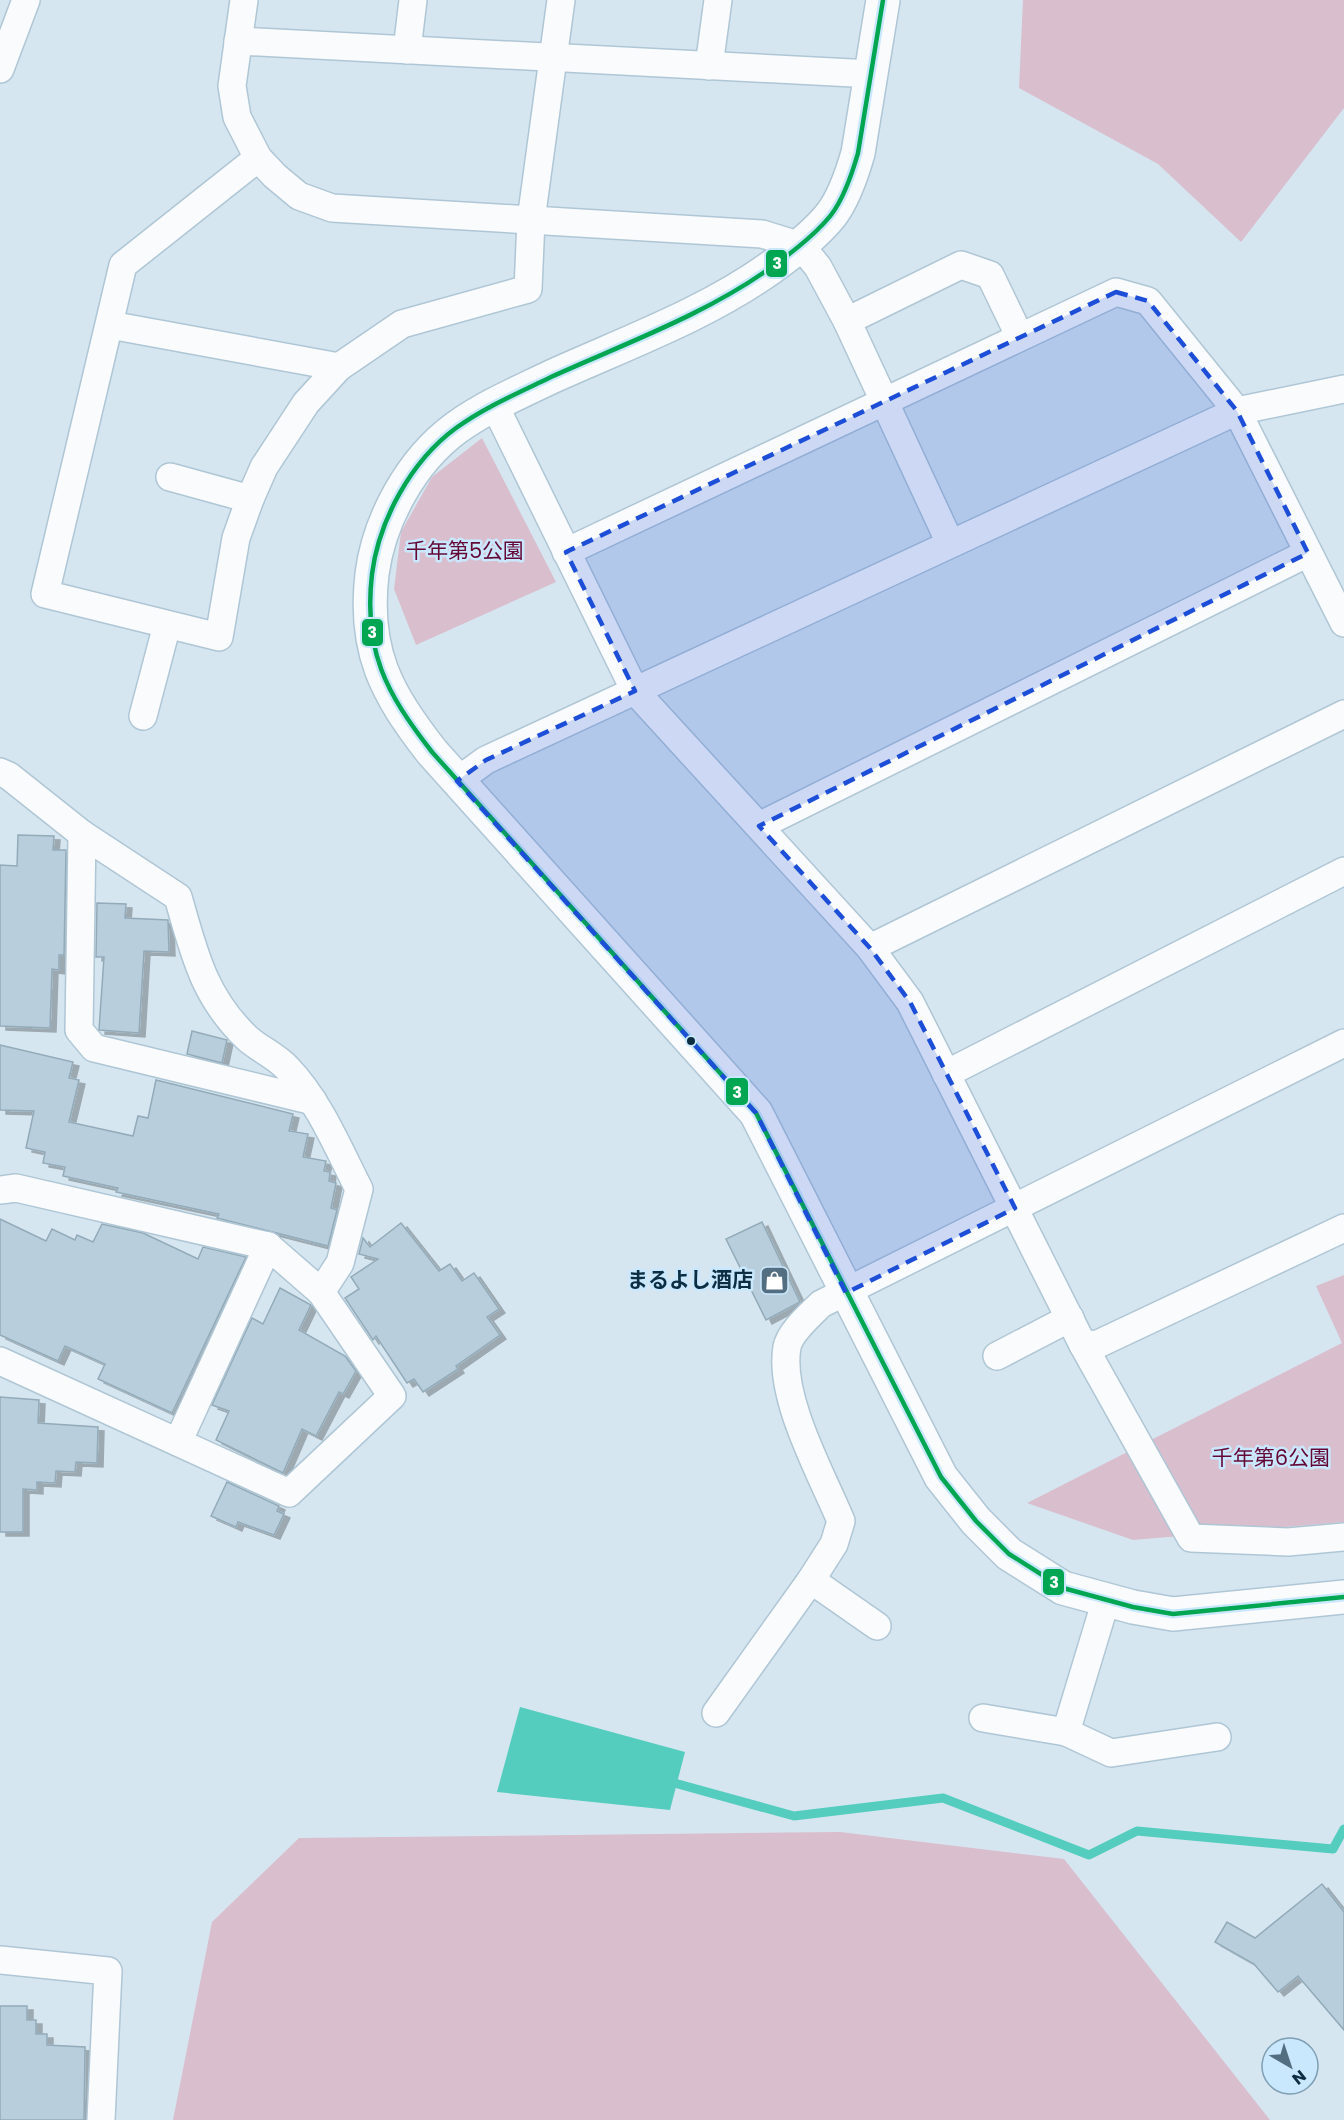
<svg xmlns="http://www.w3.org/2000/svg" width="1344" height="2120" font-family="Poppins,'Noto Sans JP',sans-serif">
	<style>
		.green { fill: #d9becd }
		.water { fill: #54cdbf }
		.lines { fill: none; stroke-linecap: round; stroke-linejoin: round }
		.stream { stroke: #54cdbf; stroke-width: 9 }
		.building { fill: #b8cedc; stroke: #93abb9; stroke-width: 1.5; filter: url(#shadow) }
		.street-casing { stroke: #afc6d5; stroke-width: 30 }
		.secondary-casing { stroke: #afc6d5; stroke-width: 36 }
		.street { stroke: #f9fbfd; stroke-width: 27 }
		.secondary { stroke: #f9fbfd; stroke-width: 33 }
		.bus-1-casing { stroke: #cae8fd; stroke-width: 9 }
		.bus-1 { stroke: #00a651; stroke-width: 4.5 }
		.marked { fill: #1d4ed8; fill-opacity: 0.2; stroke: #1d4ed8; stroke-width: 4.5; stroke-dasharray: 12 8; stroke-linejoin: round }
		.bus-dot { fill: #0c2e43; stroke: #cae8fd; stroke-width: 2 }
		.labels { text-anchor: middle; stroke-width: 5; stroke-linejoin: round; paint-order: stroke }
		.park-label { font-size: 21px; fill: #640735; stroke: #cae8fd }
		.poi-label { font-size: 21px; font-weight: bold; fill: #0c2e43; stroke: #cae8fd; text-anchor: end }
		.line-badge { stroke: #cae8fd; stroke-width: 2 }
		.badge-label { font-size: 16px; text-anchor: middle; font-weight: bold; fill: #fff }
	</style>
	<defs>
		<filter id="shadow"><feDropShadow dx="6" dy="4" stdDeviation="0" flood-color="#0004"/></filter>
	</defs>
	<rect width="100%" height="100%" fill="#d6e6f1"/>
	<!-- green -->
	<g class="green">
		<path d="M1023,0h321v108l-103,134 -83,-78 -139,-76z"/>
		<path d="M482,438l74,144 -140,63 -22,-56 7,-57 31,-55z"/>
		<path d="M1344,1275v247l-211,18 -106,-37 315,-160 -26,-57z"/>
		<path d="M840,1832l224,27 206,261h-1097l39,-198 87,-84z"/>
	</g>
	<!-- water -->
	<path class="water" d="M520,1707l165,45 -15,58 -173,-18z"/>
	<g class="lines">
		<!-- stream -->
		<path class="stream" d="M667,1781l127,35 149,-18 146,57 48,-24 196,18 11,-20"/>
	</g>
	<!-- building -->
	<g class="building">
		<path d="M18,835l36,1 -1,14h13l-2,105h-5v15l-7,-1 -2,59 -50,-2v-161l17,1z"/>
		<path d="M97,903l29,1 -1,14 43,2 1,32 -25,-1 -5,82 -40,-3 5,-73h-8z"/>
		<path d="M192,1031l35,9 -5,23 -35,-9z"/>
		<path d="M0,1045l73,17 -4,16 10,2 -10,42 64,14 5,-20 10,2 8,-38 137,34 -4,17 19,3 -5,23 23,4 -2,10 6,1 -1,9 7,2 -5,25 6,2 -9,36 -111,-28 2,-4 -103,-22 2,-4 -55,-12 2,-9 -22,-4 2,-11 -19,-4 8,-37 -34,-1z"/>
		<path d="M0,1219l46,22 6,-12 23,11 2,-5 16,7 9,-18 41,9 55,26 5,-12 43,10 -74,156 -74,-34 7,-15 -40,-18 -7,15 -58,-26z"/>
		<path d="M762,1222l38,80 -34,18 -40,-81z"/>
		<path d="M401,1223l38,48 11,-7 12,17 12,-8 25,36 -12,8 13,18 -44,31 2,3 -35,23 -9,-13 -7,4 -31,-47 -3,4 -28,-42 14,-9 -8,-12 27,-18 -19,-5 4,-16 7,9z"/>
		<path d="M280,1288l31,17 -12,25 46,26 11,15 -13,23 -4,-2 -23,44 -14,-7 -19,44 -67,-33 13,-29 -17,-6 40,-87 11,6z"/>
		<path d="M0,1397l39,3 -1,23 60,4 -1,36 -21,-1 -1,10 -19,-1 -1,12 -18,-1v8l-14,-1v43h-23z"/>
		<path d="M227,1482l52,24 -2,5 7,3 -10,21 -36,-13 -2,5 -25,-11z"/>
		<path d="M1322,1884l22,28v118l-46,-54 -20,16 -24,-28 -39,-22 12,-20 28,16z"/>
		<path d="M0,2006h27v14h9v14h11v11l38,2 -1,73h-84z"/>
	</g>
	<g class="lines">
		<defs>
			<g id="street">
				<path d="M244,0l-12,86 5,31 21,41 17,18 24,20 33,12 430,26 39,12 17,21 29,54 103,222"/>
				<path d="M238,41l634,33"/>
				<path d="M407,50l6,-50"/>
				<path d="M709,66l9,-66"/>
				<path d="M0,69l26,-69"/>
				<path d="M258,158l-135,107 -78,329 174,43 17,-99 14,-39 14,-32 42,-64 33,-36 63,-43 126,-35 3,-69 30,-220"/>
				<path d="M847,321l114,-56 29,10 30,62"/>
				<path d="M110,325l229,42"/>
				<path d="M494,404l141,287 235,257 40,54 173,343 15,-1 246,-116"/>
				<path d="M170,477l80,22"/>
				<path d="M566,552l550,-260 32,9 89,110 107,212"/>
				<path d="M143,716l24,-91"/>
				<path d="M0,772l9,4 73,58 96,63c16,55 25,99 69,141 12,11 29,18 40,30 32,33 51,80 72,121l-19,74 -19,29"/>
				<path d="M457,781l29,-21 751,-349 107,-22"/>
				<path d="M759,826l549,-273"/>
				<path d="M82,834l-3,196 15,18 219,53"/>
				<path d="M870,948l474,-234"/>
				<path d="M946,1074l398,-203"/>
				<path d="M0,1190l16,-2 252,58 53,46 71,104 -103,97 -289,-132"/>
				<path d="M1083,1345l108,193 97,4 56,-5"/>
				<path d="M997,1356l73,-38"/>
				<path d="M178,1442l90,-196"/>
				<path d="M811,1580l66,46"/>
				<path d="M1106,1600l-40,132 45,21 106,-16"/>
				<path d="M716,1713l95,-133 23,-36 7,-23c-19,-46 -63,-124 -54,-174 3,-15 23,-32 34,-43l523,-261"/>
				<path d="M983,1718l83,14"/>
				<path d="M0,1960l108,11 -7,149"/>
			</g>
			<path id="secondary" d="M883,0l-25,153c-6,21 -14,45 -27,62 -16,20 -37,36 -58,51 -66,48 -147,77 -222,111 -33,16 -66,30 -95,51 -45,33 -77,92 -84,146 -9,77 14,119 60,178l324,361 185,364 35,44 33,33 54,34 70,19 40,7 171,-17"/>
		</defs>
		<!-- street casing -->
		<use href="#street" class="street-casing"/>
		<!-- secondary casing -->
		<use href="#secondary" class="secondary-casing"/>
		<!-- street -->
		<use href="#street" class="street"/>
		<!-- secondary -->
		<use href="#secondary" class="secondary"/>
		<defs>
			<path id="bus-1" d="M883,0l-25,153c-6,21 -14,45 -27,62 -16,20 -37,36 -58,51 -66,48 -147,77 -222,111 -33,16 -66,30 -95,51 -45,33 -77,92 -84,146 -9,77 14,119 60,178l324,361 185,364 35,44 33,33 54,34 70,19 40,7 171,-17"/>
		</defs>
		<!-- bus-1 casing -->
		<use href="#bus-1" class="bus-1-casing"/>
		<!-- bus-1 -->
		<use href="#bus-1" class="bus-1"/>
	</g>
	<!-- marked area -->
	<path class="marked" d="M1116,292l32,9 89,110 71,142 -549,273 111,122 40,54 105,206 -169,85 -90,-180 -299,-332 29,-21 149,-69 -69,-139z"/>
	<!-- icons -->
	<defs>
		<symbol id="shop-square" viewBox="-11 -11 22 22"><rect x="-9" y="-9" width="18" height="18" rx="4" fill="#536e80" stroke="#cae8fd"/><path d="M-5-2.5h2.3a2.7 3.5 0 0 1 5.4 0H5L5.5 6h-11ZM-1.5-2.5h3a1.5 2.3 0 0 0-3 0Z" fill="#fff"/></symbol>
	</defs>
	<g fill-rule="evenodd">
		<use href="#shop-square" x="758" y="1264" width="33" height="33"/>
	</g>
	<!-- markers -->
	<circle class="bus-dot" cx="691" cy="1041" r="5"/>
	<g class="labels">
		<!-- park labels -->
		<g class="park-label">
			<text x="465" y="558">千年第5公園</text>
			<text x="1271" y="1465">千年第6公園</text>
		</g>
		<!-- poi labels -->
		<g class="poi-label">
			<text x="753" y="1287">まるよし酒店</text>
		</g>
	</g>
	<g class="line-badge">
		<rect x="765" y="249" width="23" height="29" rx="6" fill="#00a651"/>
		<rect x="361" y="618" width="23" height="29" rx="6" fill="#00a651"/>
		<rect x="725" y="1077" width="24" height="29" rx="6" fill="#00a651"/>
		<rect x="1042" y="1568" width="23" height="28" rx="6" fill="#00a651"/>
	</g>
	<g class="badge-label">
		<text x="777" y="269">3</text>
		<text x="372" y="638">3</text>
		<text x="737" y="1098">3</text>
		<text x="1054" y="1588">3</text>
	</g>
	<!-- north arrow -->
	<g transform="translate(1290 2066) rotate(141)"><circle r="28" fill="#cae8fd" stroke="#7e9eb3" stroke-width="1.5"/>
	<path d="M0-4.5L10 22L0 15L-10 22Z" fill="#536e80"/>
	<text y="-9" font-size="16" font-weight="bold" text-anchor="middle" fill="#0c2e43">N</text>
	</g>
</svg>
